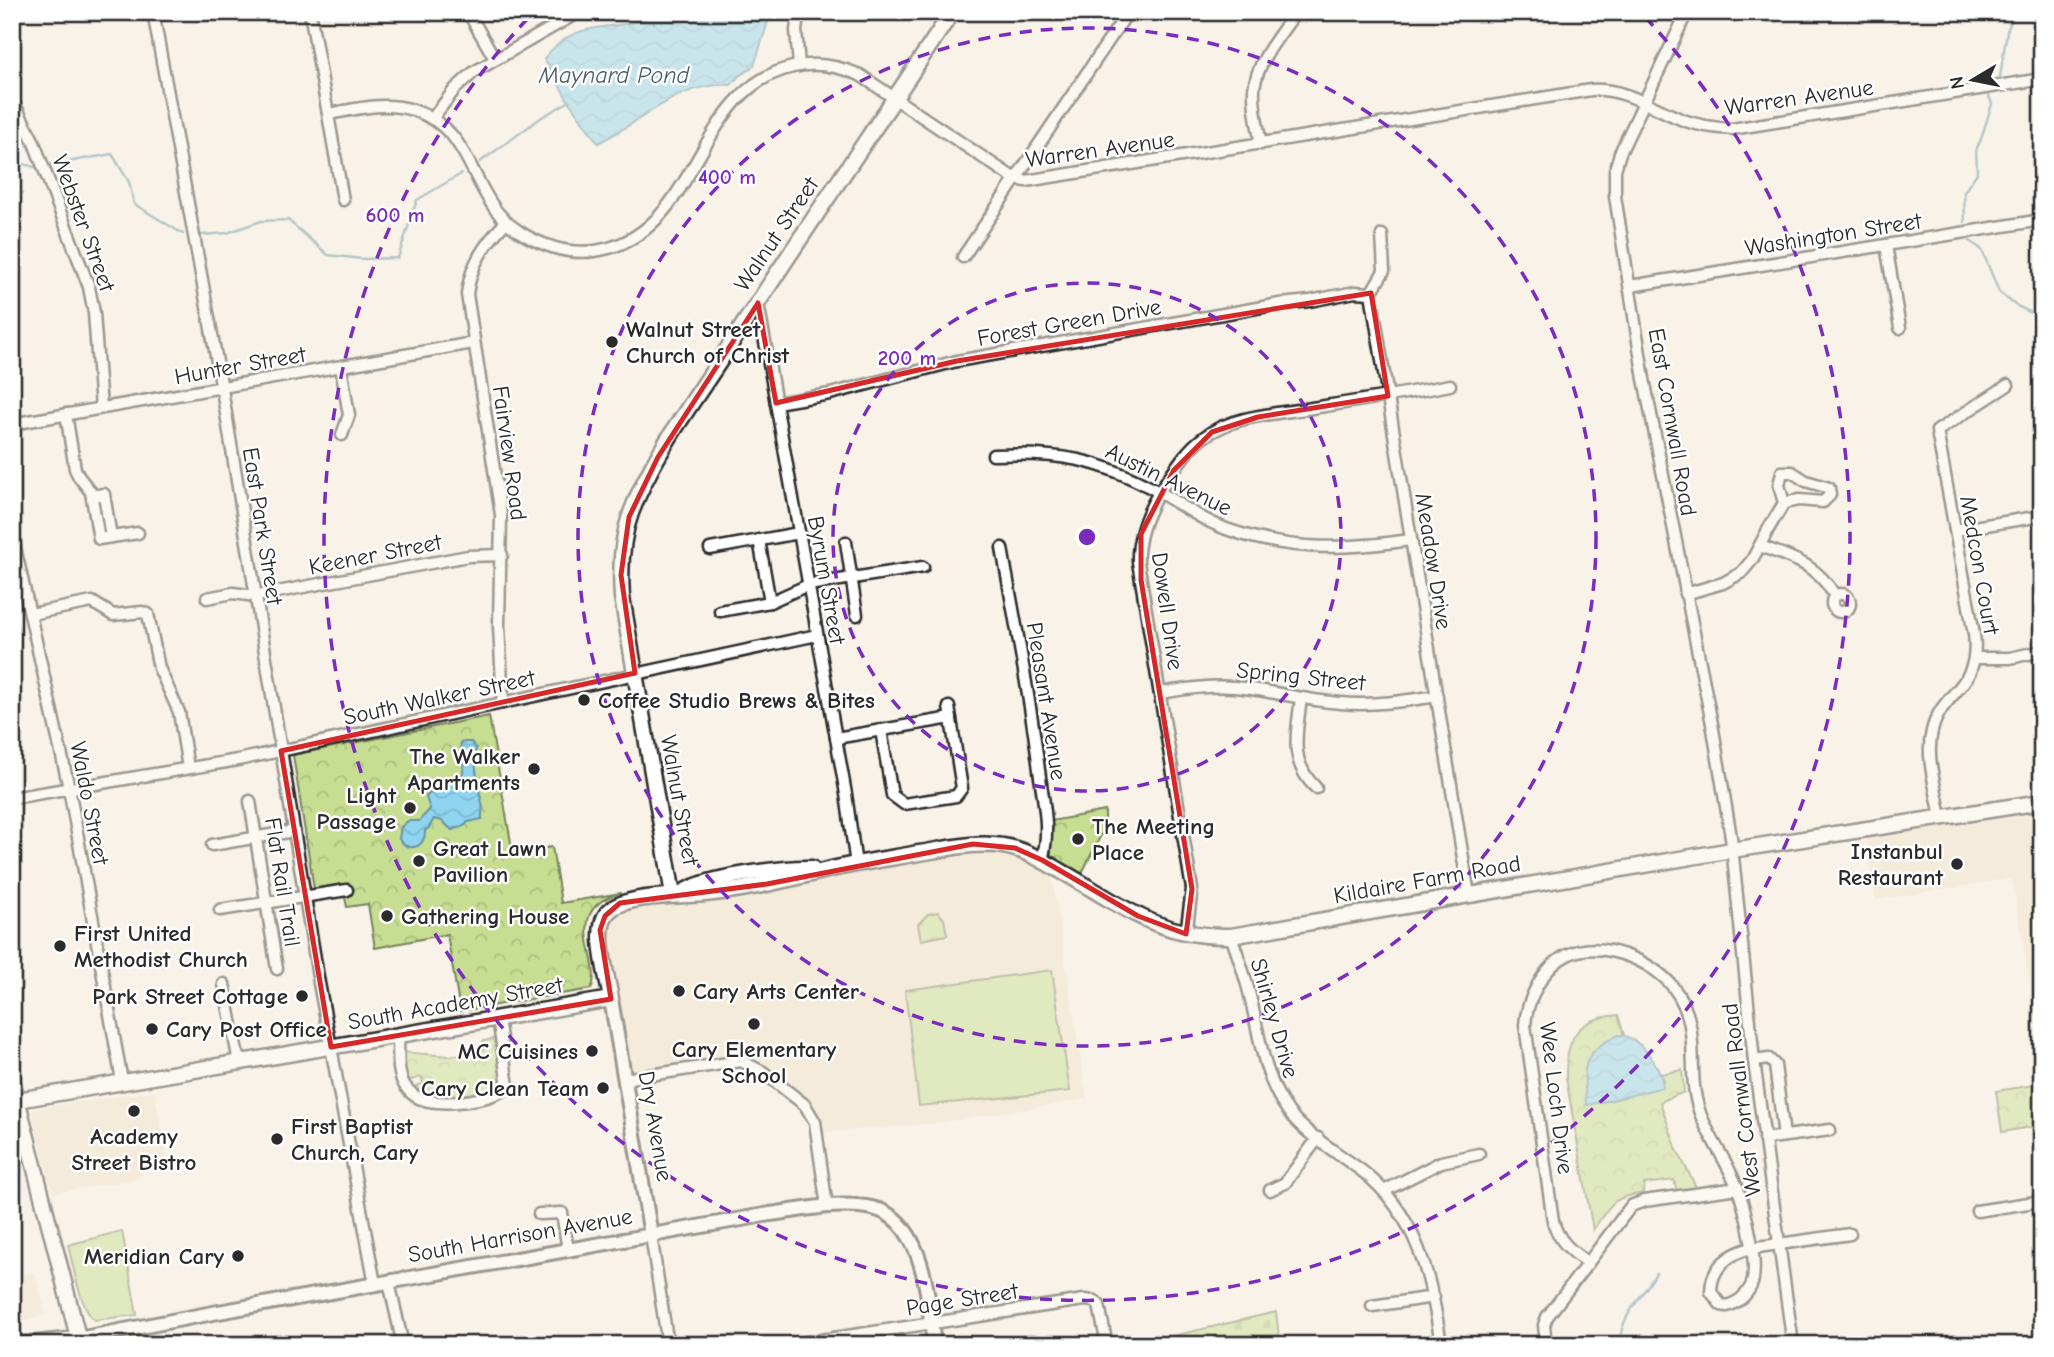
<svg xmlns="http://www.w3.org/2000/svg" width="2054" height="1357" font-family="'Comic Neue',sans-serif">
	<style>
		.built { fill: #efe2cd }
		.grass { fill: #c6dd92; stroke: #78845e; stroke-width: 2 }
		.forest { fill: url(#forest-crowns); stroke: #78845e; stroke-width: 2 }
		.cemetery { fill: url(#cemetery-stones); stroke: #78845e; stroke-width: 2 }
		.water { fill: url(#water-waves); stroke: #6791a2; stroke-width: 2 }
		.lines { fill: none; stroke-linecap: round; stroke-linejoin: round }
		.stream { stroke: #6791a2; stroke-width: 2.5 }
		.minor-casing { stroke: #2b2b2b; stroke-width: 15 }
		.tertiary-casing { stroke: #2b2b2b; stroke-width: 18 }
		.secondary-casing { stroke: #2b2b2b; stroke-width: 19 }
		.minor { stroke: #fff; stroke-width: 10 }
		.tertiary { stroke: #fff; stroke-width: 12 }
		.secondary { stroke: #fff; stroke-width: 14 }
		.marked { fill: none; stroke: #d62828; stroke-width: 5; stroke-linejoin: round }
		.ring { fill: none; stroke: #7b2cbf; stroke-width: 3.5; stroke-dasharray: 12 9 }
		.poi-dot { fill: #2b2b2b; stroke: #fff; stroke-width: 2.5 }
		.labels { text-anchor: middle; stroke-width: 5; stroke-linejoin: round; paint-order: stroke }
		.street-label { font-size: 23px; fill: #2b2b2b; stroke: #fff }
		.poi-label { font-size: 23px; font-weight: bold; fill: #2b2b2b; stroke: #fff; text-anchor: start }
		.water-label { font-size: 24px; font-style: italic; fill: #495e66; stroke: #fff }
		.centre { fill: #7b2cbf; stroke: #fff; stroke-width: 3.5 }
		.ring-label { font-size: 21px; text-anchor: middle; font-weight: bold; fill: #7b2cbf; stroke: #fff; stroke-width: 5; stroke-linejoin: round; paint-order: stroke }
	</style>
	<defs>
		<pattern id="forest-crowns" width="20" height="18" patternUnits="userSpaceOnUse" patternTransform="scale(1.75)"><rect width="20" height="18" fill="#c6dd92"/><path d="M2 6a3 3 0 1 1 6 0M12 15a3 3 0 1 1 6 0" fill="none" stroke="#aabe7e"/></pattern>
		<pattern id="cemetery-stones" width="16" height="16" patternUnits="userSpaceOnUse" patternTransform="scale(1.75)"><rect width="16" height="16" fill="#c6dd92"/><path d="M2 7V4a2 2 0 0 1 4 0v3zM10 15v-3a2 2 0 0 1 4 0v3z" fill="#aabe7e"/></pattern>
		<pattern id="water-waves" width="16" height="10" patternUnits="userSpaceOnUse" patternTransform="scale(1.75)"><rect width="16" height="10" fill="#8fd5f1"/><path d="M0 5q4-4 8 0t8 0" fill="none" stroke="#7cb7cf"/></pattern>
	</defs>
	<rect width="100%" height="100%" fill="#f8f2e8"/>
	<filter id="ink" filterUnits="userSpaceOnUse"><feTurbulence type="fractalNoise" baseFrequency=".0143" numOctaves="2"/><feDisplacementMap in="SourceGraphic" scale="14" xChannelSelector="R" yChannelSelector="G"/><feConvolveMatrix kernelMatrix="1 2 1 2 8 2 1 2 1" color-interpolation-filters="sRGB"/></filter>
	<g filter="url(#ink)">
		<!-- built -->
		<g class="built">
			<path d="M2042,802v253l-30,-177 -136,22 -12,-71z"/>
			<path d="M973,844l77,21 37,234 -150,24 -119,10 -9,-23 -64,-48 -121,17 -24,-142 10,-27z"/>
			<path d="M154,1091l15,76 -26,4 -5,8 -85,14 -21,-80 2,-4z"/>
			<path d="M12,1142l13,48 -13,5z"/>
			<path d="M12,1234l11,41 12,-3 11,43 -34,9z"/>
		</g>
		<!-- grass -->
		<g class="grass">
			<path d="M1052,970l18,121 -151,15 -14,-116z"/>
			<path d="M122,1231l15,84 -43,5c-14,-12 -21,-56 -26,-75z"/>
		</g>
		<!-- forest -->
		<g class="forest">
			<path d="M489,716l24,138 39,-7 9,56 60,-10c-63,16 -16,69 -30,96l-131,22 -13,-77 -72,14 -7,-44 -21,3 -5,-23 -28,5 -21,-134z"/>
			<path d="M1105,811v16l-24,48 -30,-18v-36z"/>
			<path d="M938,912l6,7 3,16 -26,5 -3,-16 10,-10z"/>
			<path d="M1618,1015l6,20 -6,1 -32,69 30,-6 47,-18 -2,-7 21,-4 2,22 -24,10 17,48 20,39 -20,2 -3,-11 -30,4 -1,9c-33,5 -32,11 -50,37l-27,-152c0,-39 10,-60 52,-63z"/>
			<path d="M499,1038l4,50 -32,10 -50,-2 -6,-6 1,-4 7,-2 -1,-7 -11,3 -7,-4 -3,-24 49,4 30,-5 4,-2 -1,-8z"/>
			<path d="M2040,1084l2,41 -40,7 -6,-41z"/>
		</g>
		<!-- cemetery -->
		<path class="cemetery" d="M1276,1312l4,33h-146z"/>
		<!-- water -->
		<g class="water">
			<path d="M661,12h110l-17,54 -15,10 -8,9c-54,-3 -87,36 -133,58l-29,-41 -25,-43c33,-46 76,-23 117,-47z"/>
			<path d="M461,742h10l5,6c-3,13 3,43 6,55 2,5 -1,11 0,16l-14,3 -4,4 -12,4 -10,-9 -8,-2 -6,10 -3,1c1,17 -16,24 -26,9l2,-12 7,-6h11l11,-12 -4,-12 10,-10 2,-6 4,-3h19c7,-14 -3,-22 0,-36z"/>
			<path d="M1618,1035c21,0 44,32 45,52l-47,12 -30,6c-2,-38 -7,-51 32,-70z"/>
		</g>
		<g class="lines">
			<!-- stream -->
			<g class="stream">
				<path d="M2000,77l7,-46 8,-19"/>
				<path d="M12,161l23,6"/>
				<path d="M480,162l62,-45 28,-16"/>
				<path d="M50,165l62,-11 17,28 5,22 49,30"/>
				<path d="M1965,222l-1,-30 13,-19 -1,-23 5,-11 11,-35 -3,-8"/>
				<path d="M202,235l25,-2 34,-12 27,-1 40,35 34,4 36,-1 19,-58 44,-26"/>
				<path d="M1969,240l13,10 17,42 16,13 27,13"/>
				<path d="M1620,1345c-1,-29 23,-48 36,-72"/>
			</g>
			<defs>
				<g id="minor">
					<path d="M153,12l69,377 97,594 56,301"/>
					<path d="M310,12l33,188"/>
					<path d="M468,12l27,47"/>
					<path d="M1687,12l-67,141 -5,17v26l29,183 69,350 18,108 23,224 39,284"/>
					<path d="M799,66l-3,-36 3,-18"/>
					<path d="M12,99l21,41 56,147 5,26 7,95"/>
					<path d="M329,114c27,-5 56,-13 84,-4 52,17 54,60 82,99 13,18 35,31 57,38 18,6 39,6 57,1 92,-26 88,-160 184,-181 22,-5 46,-1 67,8l155,104 11,2 565,-91c35,-2 61,18 92,30 16,6 32,8 49,9l310,-50"/>
					<path d="M432,119l23,-30 19,-17 105,-60"/>
					<path d="M1261,144c-3,-17 -8,-37 -7,-55 3,-28 26,-54 42,-77"/>
					<path d="M1382,235l2,36 -13,22 98,602"/>
					<path d="M1886,245l14,83"/>
					<path d="M963,257l165,-245"/>
					<path d="M1630,286l412,-66"/>
					<path d="M758,303l88,491 10,71"/>
					<path d="M341,367l8,48 -7,20"/>
					<path d="M776,403l54,-9 127,-33 323,-57 30,-3 45,-9 16,1"/>
					<path d="M66,414l9,55 4,8 12,15 8,47 39,-6"/>
					<path d="M12,424l461,-81"/>
					<path d="M993,455c67,-3 105,4 164,36 25,14 47,31 75,40 63,21 114,18 179,9"/>
					<path d="M92,496l12,-2 7,43"/>
					<path d="M1955,530l87,-14"/>
					<path d="M12,534l57,254 53,293"/>
					<path d="M759,540l11,62"/>
					<path d="M846,542l11,73"/>
					<path d="M1760,546c32,12 57,18 75,50"/>
					<path d="M1002,548c13,74 28,147 37,222 4,31 12,59 3,90"/>
					<path d="M710,549l89,-16"/>
					<circle cx="1841" cy="603" r="9"/>
					<path d="M1685,594l38,-11 18,-10 11,-13 18,-34 14,-23 -5,-18 3,-13h10l14,9 23,7 1,7 -7,7 -24,-2 -15,3"/>
					<path d="M207,598l26,-5 23,3 212,-40 34,-1"/>
					<path d="M720,611l50,-9 38,-17 115,-18"/>
					<path d="M31,614l61,-12 21,13 29,-3 6,2 11,54 20,44 9,56"/>
					<path d="M1976,658h34l32,-7"/>
					<path d="M1160,693c25,-4 49,-8 75,-6 35,3 70,14 106,16 32,3 64,-2 96,-7"/>
					<path d="M1301,698c-4,35 -13,63 15,90"/>
					<path d="M503,703l-4,-77 2,-111 -34,-221c4,-31 18,-50 39,-72"/>
					<path d="M881,730l11,65 12,9 52,-8 6,-8 -13,-81"/>
					<path d="M836,738l115,-20"/>
					<path d="M12,798l226,-38 579,-125"/>
					<path d="M250,801l27,168"/>
					<path d="M1941,818c-4,-27 -16,-60 -9,-87 10,-42 49,-41 42,-97l-37,-203 71,-46"/>
					<path d="M212,845l82,-14"/>
					<path d="M220,910l127,-20"/>
					<path d="M1186,934l6,-45 -54,-327c-1,-28 10,-53 25,-76 12,-17 23,-36 41,-49 30,-22 72,-23 108,-29 46,-7 92,-14 138,-23"/>
					<path d="M1231,936c7,19 14,40 19,60 10,41 13,81 38,115 14,21 53,44 74,60 55,42 70,109 79,174"/>
					<path d="M224,984l15,78"/>
					<path d="M398,1037c1,15 -2,35 7,49 3,4 8,9 12,11 18,11 78,4 91,-11l-10,-68"/>
					<path d="M1754,1061l15,-2 6,6 9,71"/>
					<path d="M624,1079l117,-18 22,11 42,33 10,17 12,85"/>
					<path d="M1764,1139l66,-9"/>
					<path d="M1270,1190l15,-7 33,-45"/>
					<path d="M1384,1191l57,-29 38,-8"/>
					<path d="M1977,1211l65,-10"/>
					<path d="M539,1214l23,-1 6,37"/>
					<path d="M651,1235l17,110"/>
					<path d="M1588,1263c-17,-12 -30,-22 -35,-42l-28,-196c2,-26 18,-58 42,-70 33,-16 85,5 106,32 31,40 12,81 26,123 9,27 28,50 38,77 8,20 23,79 14,99 -5,10 -14,17 -24,20l-6,-1 -10,-13c0,-25 18,-38 40,-44l99,-14"/>
					<path d="M389,1282l14,63"/>
					<path d="M1372,1306l62,-9"/>
					<path d="M788,1345l296,-45 11,1 4,4 8,40"/>
					<path d="M1546,1345l-2,-20 3,-8 84,-111 13,-5 94,-13"/>
				</g>
				<g id="tertiary">
					<path d="M611,999l40,236"/>
					<path d="M78,1339l135,-26 557,-99c33,-4 69,-13 102,-6 53,11 56,93 62,137"/>
				</g>
				<g id="secondary">
					<path d="M685,891c24,-14 98,-24 127,-23"/>
					<path d="M673,895l-51,-298c-2,-28 -1,-57 9,-84 21,-57 61,-109 94,-160 74,-115 152,-227 227,-341"/>
					<path d="M12,1079l68,266"/>
					<path d="M12,1101l599,-102c-3,-21 -19,-70 -3,-87 17,-18 73,-16 97,-18 44,-4 88,-16 131,-26 27,-6 55,-10 83,-15 28,-4 56,-12 84,-7 21,3 40,15 58,25 61,34 96,67 170,65l501,-86 310,-48"/>
					<path d="M19,1345l59,-6"/>
				</g>
			</defs>
			<!-- minor casing -->
			<use href="#minor" class="minor-casing"/>
			<!-- tertiary casing -->
			<use href="#tertiary" class="tertiary-casing"/>
			<!-- secondary casing -->
			<use href="#secondary" class="secondary-casing"/>
			<!-- minor -->
			<use href="#minor" class="minor"/>
			<!-- tertiary -->
			<use href="#tertiary" class="tertiary"/>
			<!-- secondary -->
			<use href="#secondary" class="secondary"/>
		</g>
	</g>
	<!-- marked area -->
	<path d="M0 0H2054V1357H0ZM1371,293l17,103 -130,21 -46,15 -38,38 -33,64v46l51,309 -6,45 -48,-18 -96,-56 -27,-12 -42,-4 -206,40 -147,19 -15,13 -5,14 11,69 -280,48 -50,-296 354,-78 -14,-98 8,-58 29,-60 100,-154 18,100 181,-42z" fill="#f8f2e8" fill-opacity=".55" fill-rule="evenodd"/>
	<path class="marked" d="M1371,293l17,103 -130,21 -46,15 -38,38 -33,64v46l51,309 -6,45 -48,-18 -96,-56 -27,-12 -42,-4 -206,40 -147,19 -15,13 -5,14 11,69 -280,48 -50,-296 354,-78 -14,-98 8,-58 29,-60 100,-154 18,100 181,-42z"/>
	<!-- distance rings -->
	<g class="ring">
		<circle cx="1087" cy="537" r="254"/>
		<circle cx="1087" cy="537" r="509"/>
		<path d="M1645 17A763 763 0 1 1 529 17"/>
	</g>
	<!-- markers -->
	<g class="poi-dot">
		<circle cx="612" cy="342" r="7"/>
		<circle cx="584" cy="700" r="7"/>
		<circle cx="534" cy="769" r="7"/>
		<circle cx="410" cy="808" r="7"/>
		<circle cx="1078" cy="839" r="7"/>
		<circle cx="419" cy="861" r="7"/>
		<circle cx="1957" cy="864" r="7"/>
		<circle cx="387" cy="916" r="7"/>
		<circle cx="60" cy="946" r="7"/>
		<circle cx="679" cy="991" r="7"/>
		<circle cx="302" cy="996" r="7"/>
		<circle cx="754" cy="1024" r="7"/>
		<circle cx="152" cy="1029" r="7"/>
		<circle cx="592" cy="1051" r="7"/>
		<circle cx="603" cy="1088" r="7"/>
		<circle cx="134" cy="1111" r="7"/>
		<circle cx="277" cy="1139" r="7"/>
		<circle cx="238" cy="1256" r="7"/>
	</g>
	<g class="labels">
		<!-- street labels -->
		<g class="street-label">
			<text transform="translate(1799 97) rotate(-8)" y="8">Warren Avenue</text>
			<text transform="translate(1100 149) rotate(-8)" y="8">Warren Avenue</text>
			<text transform="translate(84 223) rotate(70)" y="8">Webster Street</text>
			<text transform="translate(776 234) rotate(-56)" y="8">Walnut Street</text>
			<text transform="translate(1833 234) rotate(-9)" y="8">Washington Street</text>
			<text transform="translate(1069 322) rotate(-10)" y="8">Forest Green Drive</text>
			<text transform="translate(240 365) rotate(-10)" y="8">Hunter Street</text>
			<text transform="translate(1673 422) rotate(80)" y="8">East Cornwall Road</text>
			<text transform="translate(510 453) rotate(82)" y="8">Fairview Road</text>
			<text transform="translate(1169 479) rotate(26)" y="8">Austin Avenue</text>
			<text transform="translate(263 526) rotate(81)" y="8">East Park Street</text>
			<text transform="translate(375 554) rotate(-11)" y="8">Keener Street</text>
			<text transform="translate(1434 561) rotate(81)" y="8">Meadow Drive</text>
			<text transform="translate(1980 565) rotate(80)" y="8">Medcon Court</text>
			<text transform="translate(827 580) rotate(80)" y="8">Byrum Street</text>
			<text transform="translate(1168 611) rotate(82)" y="8">Dowell Drive</text>
			<text transform="translate(1301 676) rotate(6)" y="8">Spring Street</text>
			<text transform="translate(439 697) rotate(-12)" y="8">South Walker Street</text>
			<text transform="translate(1047 701) rotate(81)" y="8">Pleasant Avenue</text>
			<text transform="translate(680 800) rotate(80)" y="8">Walnut Street</text>
			<text transform="translate(90 803) rotate(79)" y="8">Waldo Street</text>
			<text transform="translate(1427 879) rotate(-10)" y="8">Kildaire Farm Road</text>
			<text transform="translate(283 882) rotate(81)" y="8">Flat Rail Trail</text>
			<text transform="translate(455 1003) rotate(-10)" y="8">South Academy Street</text>
			<text transform="translate(1275 1018) rotate(74)" y="8">Shirley Drive</text>
			<text transform="translate(1557 1098) rotate(83)" y="8">Wee Loch Drive</text>
			<text transform="translate(1741 1100) rotate(-97)" y="8">West Cornwall Road</text>
			<text transform="translate(656 1126) rotate(80)" y="8">Dry Avenue</text>
			<text transform="translate(520 1235) rotate(-10)" y="8">South Harrison Avenue</text>
			<text transform="translate(962 1299) rotate(-9)" y="8">Page Street</text>
		</g>
		<!-- poi labels -->
		<g class="poi-label">
			<text x="626" y="337">Walnut Street<tspan x="626" dy="26">Church of Christ</tspan></text>
			<text x="598" y="708">Coffee Studio Brews &amp; Bites</text>
			<text x="520" y="764" text-anchor="end">The Walker<tspan x="520" dy="26">Apartments</tspan></text>
			<text x="396" y="803" text-anchor="end">Light<tspan x="396" dy="26">Passage</tspan></text>
			<text x="1092" y="834">The Meeting<tspan x="1092" dy="26">Place</tspan></text>
			<text x="433" y="856">Great Lawn<tspan x="433" dy="26">Pavilion</tspan></text>
			<text x="1943" y="859" text-anchor="end">Instanbul<tspan x="1943" dy="26">Restaurant</tspan></text>
			<text x="401" y="924">Gathering House</text>
			<text x="74" y="941">First United<tspan x="74" dy="26">Methodist Church</tspan></text>
			<text x="693" y="999">Cary Arts Center</text>
			<text x="288" y="1004" text-anchor="end">Park Street Cottage</text>
			<text x="166" y="1037">Cary Post Office</text>
			<text x="754" y="1057" text-anchor="middle">Cary Elementary<tspan x="754" dy="26">School</tspan></text>
			<text x="578" y="1059" text-anchor="end">MC Cuisines</text>
			<text x="589" y="1096" text-anchor="end">Cary Clean Team</text>
			<text x="291" y="1134">First Baptist<tspan x="291" dy="26">Church, Cary</tspan></text>
			<text x="134" y="1144" text-anchor="middle">Academy<tspan x="134" dy="26">Street Bistro</tspan></text>
			<text x="224" y="1264" text-anchor="end">Meridian Cary</text>
		</g>
		<!-- water labels -->
		<g class="water-label">
			<text x="614" y="83">Maynard Pond</text>
		</g>
	</g>
	<circle cx="1087" cy="537" r="10" class="centre"/>
	<g class="ring-label">
		<text x="727" y="184">400 m</text>
		<text x="395" y="222">600 m</text>
		<text x="907" y="365">200 m</text>
	</g>
	<!-- margin -->
	<rect width="2054" height="1357" fill="none" stroke="#fff" stroke-width="42"/>
	<rect x="21" y="21" width="2012" height="1315" fill="none" stroke="#2b2b2b" stroke-width="2.5" filter="url(#ink)"/>
	<!-- north arrow -->
	<g transform="translate(1973 80) rotate(260)" stroke="#ffffff" stroke-width="5" paint-order="stroke">
	<path d="M0-5L12 26L0 18L-12 26Z" fill="#2b2b2b"/>
	<text y="-10" font-size="19" font-weight="bold" text-anchor="middle" fill="#2b2b2b">N</text>
	</g>
</svg>
